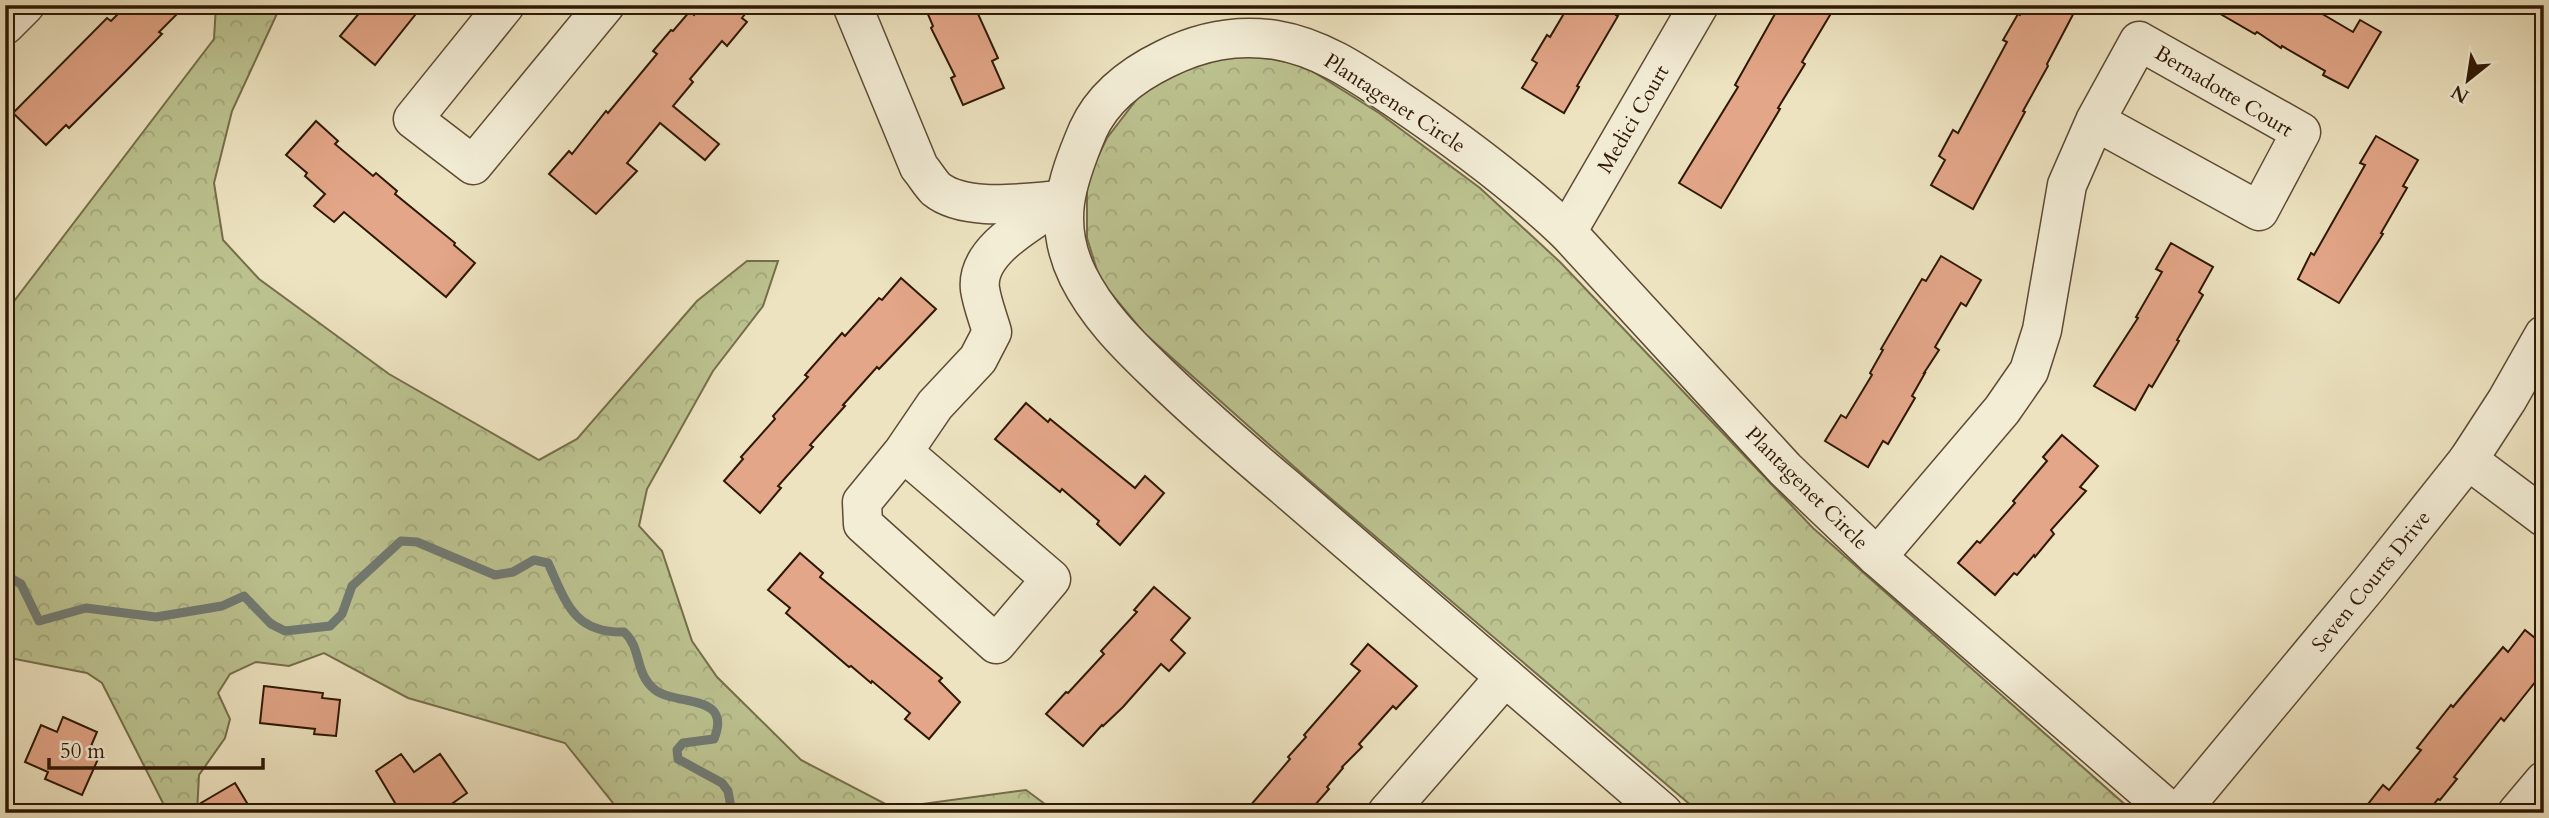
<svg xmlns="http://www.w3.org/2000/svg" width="2549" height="818" font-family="Cardo,serif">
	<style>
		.forest { fill: url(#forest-crowns); stroke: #766e4a; stroke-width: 2 }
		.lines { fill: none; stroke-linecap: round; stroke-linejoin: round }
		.stream { stroke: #717a73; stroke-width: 9 }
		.building { fill: #e3a688; stroke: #2f1805; stroke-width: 2 }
		.minor-casing { stroke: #5e4b34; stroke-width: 41 }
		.minor { stroke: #f3edd6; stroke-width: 38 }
		.labels { text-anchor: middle; stroke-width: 5; stroke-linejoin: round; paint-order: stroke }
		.street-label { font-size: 21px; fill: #2f1805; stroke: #f3edd6 }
	</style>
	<defs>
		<pattern id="forest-crowns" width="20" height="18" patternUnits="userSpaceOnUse" patternTransform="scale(1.75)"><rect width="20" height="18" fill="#bcc390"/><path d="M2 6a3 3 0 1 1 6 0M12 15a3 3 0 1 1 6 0" fill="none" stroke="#a2a77b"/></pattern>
	</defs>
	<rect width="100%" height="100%" fill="#ede3c0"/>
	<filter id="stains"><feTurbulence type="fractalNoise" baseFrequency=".00286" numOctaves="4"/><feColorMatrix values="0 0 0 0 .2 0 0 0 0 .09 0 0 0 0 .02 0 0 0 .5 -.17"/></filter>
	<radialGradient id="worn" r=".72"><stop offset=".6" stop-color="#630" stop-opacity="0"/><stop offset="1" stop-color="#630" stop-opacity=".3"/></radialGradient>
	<!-- forest -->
	<g class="forest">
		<path d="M216,5h65l-49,106 -18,72 9,57 36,39 130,95 150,86 38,-21 120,-138 50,-40h31l-15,45 -50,65 -66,118 -8,37 23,25 30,90 25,36 84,83 92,48 133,-18 31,23h-436l-56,-70 -157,-45 -84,-45 -35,13 -33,-4 -26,12 -12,19 12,26 -5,19 -26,37 -2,38h-29l-66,-130 -15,-10 -77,-15 -5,1v-346l209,-274z"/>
		<path d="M1246,53l58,13 75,47 101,75 80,74 253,266 317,281 -3,4h-427l-391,-333 -165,-147 -44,-53 -13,-42v-59l20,-41 33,-43 48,-28z"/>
	</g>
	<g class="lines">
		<!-- stream -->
		<path class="stream" d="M5,575l16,9 18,37 47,-13 70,9 66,-11 22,-10 27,28 14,7 45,-5 12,-12 10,-28 49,-45 16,1 78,33 18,-3 21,-12 14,3c18,39 25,70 76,69 18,16 10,40 30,57 21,18 79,3 60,50l-31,4 -6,7 1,9 44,24 6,8 4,22"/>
	</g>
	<!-- building -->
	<g class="building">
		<path d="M127,5h59l-27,27 3,2 -37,38 -56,56 -3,-3 -20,20 -33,-32 94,-95 4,3z"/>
		<path d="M366,5h57l-48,60 -35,-29z"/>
		<path d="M702,5h50l-10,13 5,4 -20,24 -5,-5 -32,38 3,3 -20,24 46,38 -14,16 -45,-37 -33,40 10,8 -41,43 -47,-40 20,-23 3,3 34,-43 2,2 49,-59 -4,-3 18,-21 2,1 17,-20 4,4z"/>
		<path d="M924,5h50l24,53 -6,3 12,27 -41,17 -12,-27 4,-2 -24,-48 2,-2z"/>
		<path d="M1569,5h53l-6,10 2,1 -41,70 2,1 -15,26 -42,-25 15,-25 -5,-3 15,-25 3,2z"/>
		<path d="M1780,5h56l-34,57 3,2 -27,44 2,1 -59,99 -42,-25 59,-96 -3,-2z"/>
		<path d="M2026,5h52l-31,59 1,2 -25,45 2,1 -52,97 -42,-24 14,-25 -6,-4 14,-26 5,3 49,-91 -4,-2 15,-26 2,1z"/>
		<path d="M2205,5h102l46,27 7,-12 21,12 -33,56 -25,-13 2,-4 -43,-25 -1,2 -24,-16 -2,2z"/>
		<path d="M316,121l22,20 -3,3 38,32 3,-3 21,18 -2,3 60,49 -1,2 21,18 -29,34 -102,-85 -10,10 -20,-16 11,-12 -20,-18 2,-3 -21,-18z"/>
		<path d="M2376,136l42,24 -15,26 4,2 -26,45 2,1 -44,69 -41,-24 13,-26 3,2 51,-90 -5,-2z"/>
		<path d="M2171,243l42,24 -14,25 4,3 -26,45 2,1 -27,46 -3,-2 -14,25 -41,-24 44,-68 -2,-1 26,-45 -6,-3z"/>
		<path d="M1941,256l40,24 -15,26 -5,-3 -26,44 4,3 -15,23h1l-13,23 3,2 -27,46 -5,-3 -15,26 -43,-26 16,-26 5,3 26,-43 -2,-2 13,-23 -2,-1 41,-70 4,2z"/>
		<path d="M901,278l35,31 -57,60 -2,-2 -34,38 2,1 -35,39 3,2 -35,39 3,2 -21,25 -36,-32 19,-22 -2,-2 34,-38 -2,-3 35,-39 -3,-2 37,-42 3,3 34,-38 3,2z"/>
		<path d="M1026,403l22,19 2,-3 85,69 10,-12 19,17 -44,52 -23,-21 2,-3 -37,-32 -2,3 -65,-53z"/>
		<path d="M2062,435l36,31 -18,21 6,4 -35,39 3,4 -19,23 -1,-2 -17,20 -3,-2 -19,22 -37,-32 19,-22 3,2 35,-40 -2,-2 34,-40 -4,-4z"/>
		<path d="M800,553l23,20 -3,4 122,101 -3,3 21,21 -31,37 -24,-20 5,-6 -38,-32 -1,2 -20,-17 -2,1 -63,-54 4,-5 -22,-18z"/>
		<path d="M1154,587l36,31 -19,22 14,13 -16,18 -8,-7 -38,43 -20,19 -1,-1 -19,21 -37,-32 20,-22 2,1 36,-39 -3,-3 36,-39 -3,-2z"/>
		<path d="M2525,630l19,15v26l-40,50 -3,-3 -47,59 3,2 -17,21 -2,-1 -11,14h-66l22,-28 6,5 32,-40 -4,-2 34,-43 2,2 50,-60 5,5z"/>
		<path d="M1368,644l49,42 -21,23 -3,-3 -34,38 3,3 -20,20 1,1 -16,19 2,2 -21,24h-64l46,-54 -2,-2 18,-20 -2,-2 56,-64 -9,-7z"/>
		<path d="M264,686l59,7 -1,5 18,2 -4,36 -22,-2 1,-5 -55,-6z"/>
		<path d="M63,717l34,15 -6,14 11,4 -20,45 -37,-16 3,-7 -23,-10 16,-37 16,7z"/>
		<path d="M401,754l13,18 26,-18 27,39 -28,20h-38l-25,-42z"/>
		<path d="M235,783l18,30h-69z"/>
	</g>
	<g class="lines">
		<defs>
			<g id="minor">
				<path d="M505,5l-92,114 60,46 132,-160"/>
				<path d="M852,5l67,162c6,7 11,16 17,22 30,24 91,13 127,11"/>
				<path d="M5,25l20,-20"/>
				<path d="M1567,232l132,-227"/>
				<path d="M903,452l148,127 -55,65 -133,-120 -1,-22 41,-50 32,-47 43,-46 14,-27c-4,-14 -10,-29 -12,-43 -5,-40 55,-69 83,-89"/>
				<path d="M2468,460l76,57"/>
				<path d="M1877,557l125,-147 27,-39 13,-41 25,-145 28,-64 44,-80 162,91 -42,79 -164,-90"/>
				<path d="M1387,813l118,-136"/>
				<path d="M1663,813c-126,-108 -252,-216 -377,-325 -45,-38 -89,-76 -131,-117 -30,-29 -58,-57 -77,-95 -26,-53 -12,-94 10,-146 15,-33 44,-55 77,-71 36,-18 71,-25 111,-19 43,7 80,32 116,56 61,41 121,85 175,136l218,237 92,88 295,256"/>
				<path d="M2179,813l191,-230 98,-123 39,-60 37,-65"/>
				<path d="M2517,813l27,-32"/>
			</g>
		</defs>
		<!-- minor casing -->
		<use href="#minor" class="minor-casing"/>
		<!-- minor -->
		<use href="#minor" class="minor"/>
	</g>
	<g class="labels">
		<!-- street labels -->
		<g class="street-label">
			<text transform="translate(2224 91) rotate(31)" y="7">Bernadotte Court</text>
			<text transform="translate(1395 103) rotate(33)" y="7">Plantagenet Circle</text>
			<text transform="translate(1633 119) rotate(-60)" y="7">Medici Court</text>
			<text transform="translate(1807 488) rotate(45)" y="7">Plantagenet Circle</text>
			<text transform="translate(2371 581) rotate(-51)" y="7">Seven Courts Drive</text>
		</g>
	</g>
	<!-- margin -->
	<rect width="2549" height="818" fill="none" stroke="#ede3c0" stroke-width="28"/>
	<rect x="7" y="7" width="2535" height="804" fill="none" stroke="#2f1805" stroke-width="3.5"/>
	<rect x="14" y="14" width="2521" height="790" fill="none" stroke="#2f1805" stroke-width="2"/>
	<!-- north arrow -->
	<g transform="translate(2468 80) rotate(210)" stroke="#f3edd6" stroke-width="5" paint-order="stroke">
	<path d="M0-5L12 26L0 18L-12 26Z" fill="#2f1805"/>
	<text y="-10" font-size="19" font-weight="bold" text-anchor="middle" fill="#2f1805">N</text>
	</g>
	<!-- scale -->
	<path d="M49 758v10h214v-10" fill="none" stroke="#2f1805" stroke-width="3.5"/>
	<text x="60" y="758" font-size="21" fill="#2f1805" stroke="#f3edd6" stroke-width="5" paint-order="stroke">50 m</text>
	<rect width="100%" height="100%" filter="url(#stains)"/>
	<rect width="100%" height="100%" fill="url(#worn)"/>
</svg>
